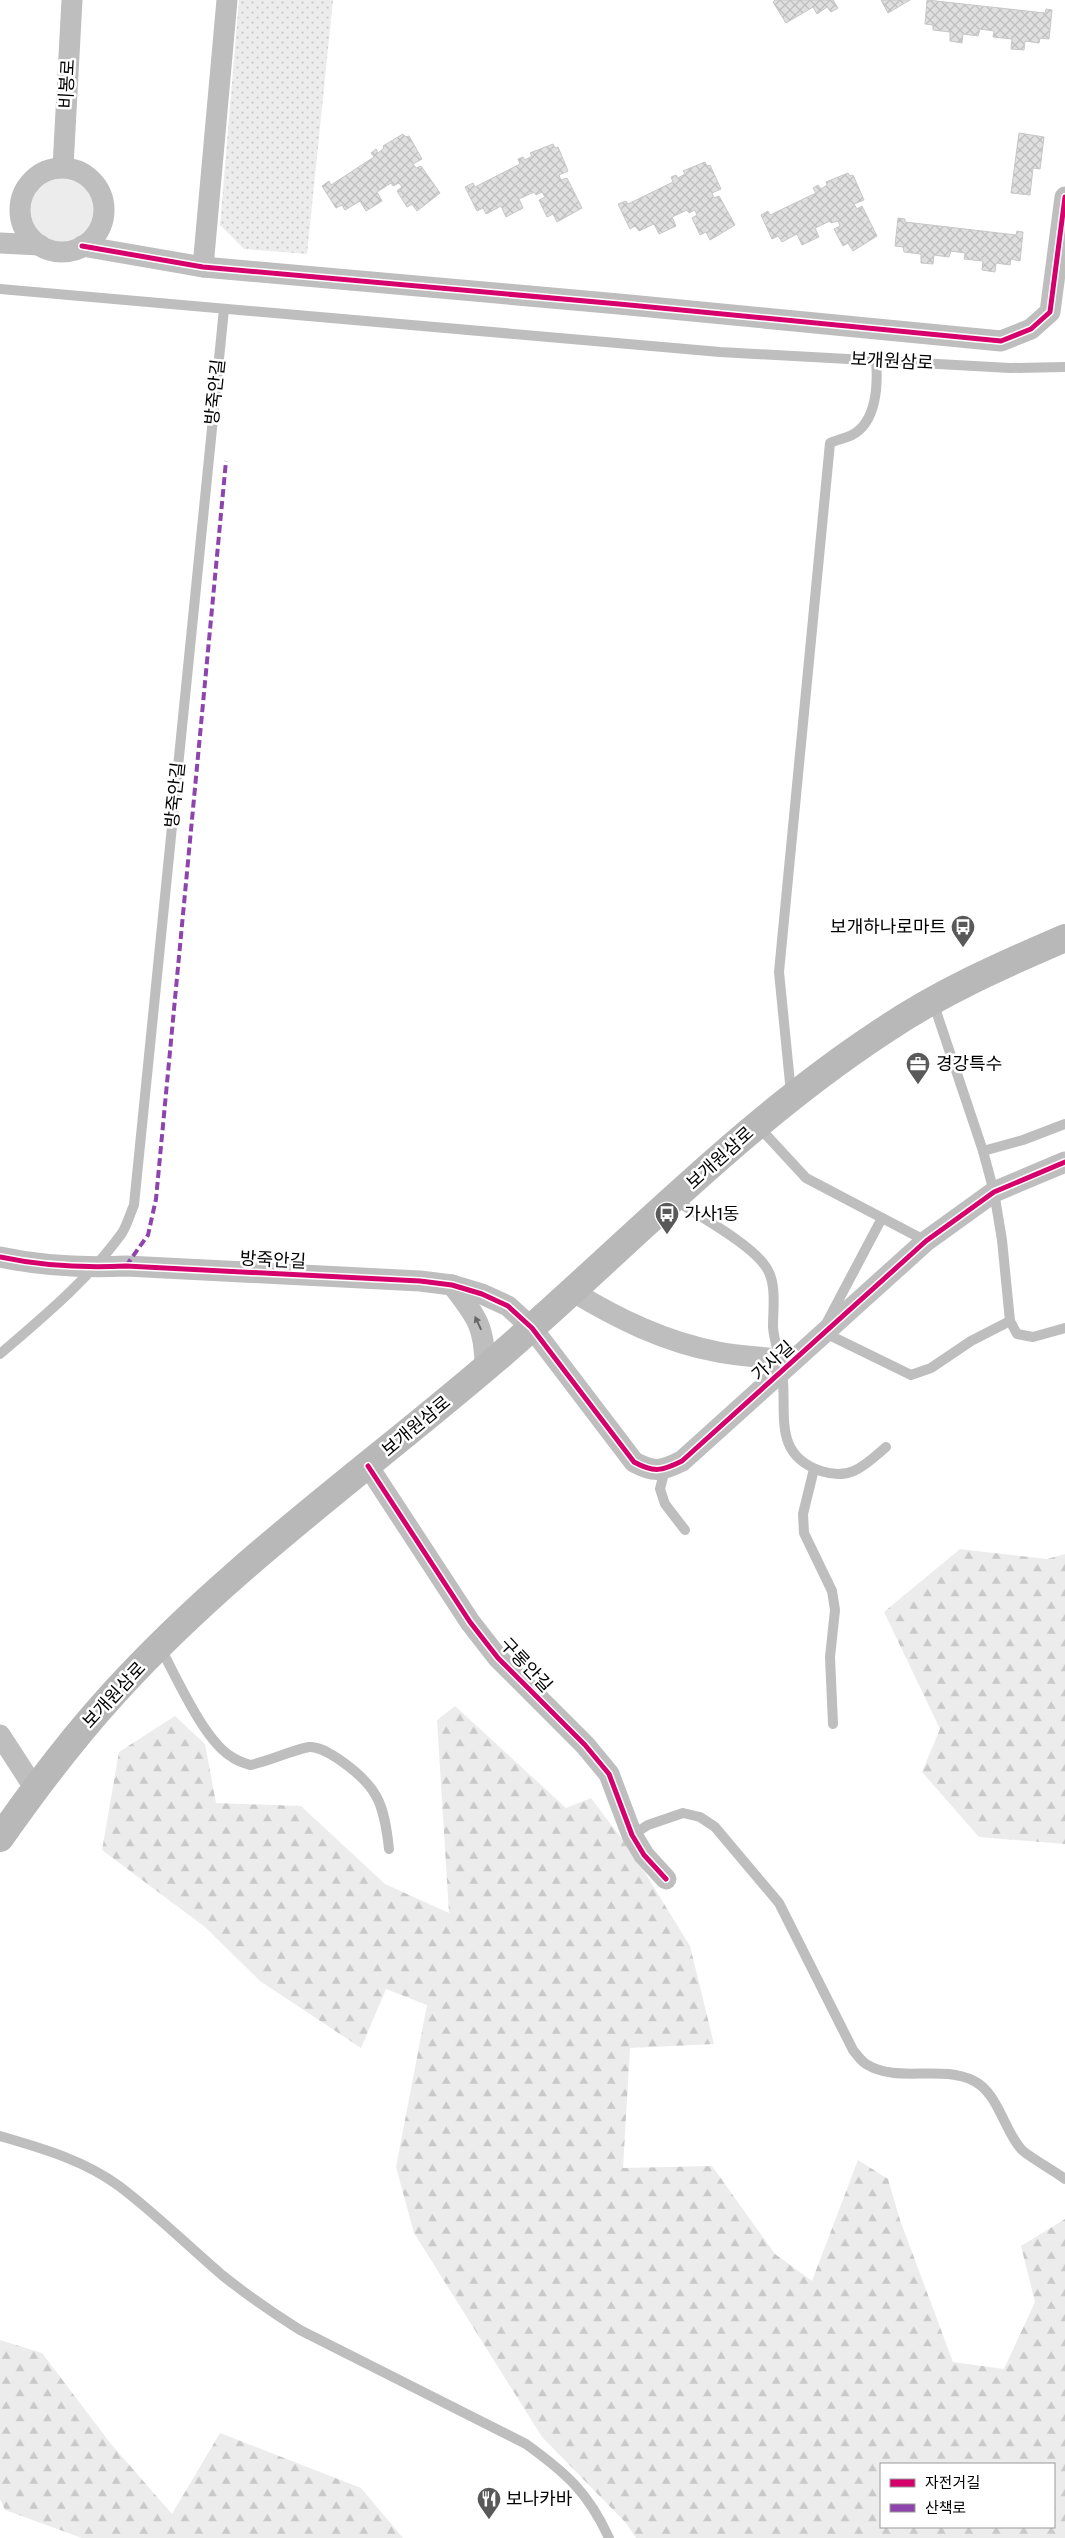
<svg xmlns="http://www.w3.org/2000/svg" width="1065" height="2538" font-family="'DM Sans','Noto Sans KR',sans-serif">
	<style>
		.grass { fill: #ececec }
		.forest { fill: url(#forest-firs); fill-rule: evenodd }
		.park { fill: url(#park-dots) }
		.building { fill: url(#building-cross-hatch); stroke: #c7c7c7 }
		.lines { fill: none; stroke-linecap: round; stroke-linejoin: round }
		.service { stroke: #bebebe; stroke-width: 10 }
		.minor { stroke: #bebebe; stroke-width: 21 }
		.secondary { stroke: #b8b8b8; stroke-width: 28 }
		.quiet { stroke: #8e44ad; stroke-width: 4; stroke-dasharray: 8 4; stroke-linecap: butt }
		.cycleway-casing { stroke: #fff; stroke-width: 8 }
		.cycleway { stroke: #d6006c; stroke-width: 5 }
		.oneway { fill: #686868 }
		.labels { text-anchor: middle; stroke-width: 5; stroke-linejoin: round; paint-order: stroke }
		.street-label { font-size: 18px; fill: #000; stroke: #fff }
		.poi-label { font-size: 18px; fill: #000; stroke: #fff; text-anchor: start }
	</style>
	<defs>
		<pattern id="forest-firs" width="22" height="20" patternUnits="userSpaceOnUse" patternTransform="scale(1.25)"><rect width="22" height="20" fill="#ececec"/><path d="M5 1l3.5 6h-7zM16 11l3.5 6h-7z" fill="#c9c9c9"/></pattern>
		<pattern id="park-dots" width="8" height="8" patternUnits="userSpaceOnUse" patternTransform="scale(1.25)"><rect width="8" height="8" fill="#ececec"/><path d="M2 2h.1M6 6h.1" fill="none" stroke="#c9c9c9" stroke-width="1.8" stroke-linecap="round"/></pattern>
		<pattern id="building-cross-hatch" width="8" height="8" patternUnits="userSpaceOnUse" patternTransform="scale(1.25)"><rect width="8" height="8" fill="#dfdfdf"/><path d="M0 0l8 8M0 8l8-8" fill="none" stroke="#bebebe"/></pattern>
	</defs>
	<rect width="100%" height="100%" fill="#fff"/>
	<!-- grass -->
	<circle class="grass" cx="63" cy="208" r="34"/>
	<!-- forest -->
	<g class="forest">
		<path d="M960,1549l87,10 18,-5v290l-86,-7 -57,-65 18,-43 -56,-117z"/>
		<path d="M455,1706l111,102 25,-10 43,57 56,91 24,98 -84,4 -7,120 89,-2 63,88 37,27 46,-121 30,19 12,41 53,142 51,7 31,-67 -14,-56 44,-27v319h-429l-10,-15 -84,-86 -128,-204 -18,-66 31,-162 -41,-16 -25,59 -101,-67 -55,-54 -103,-77 17,-98 56,-36 30,28 11,59 85,3 84,78 64,29 -12,-193zM881,2464h173v63h-173z"/>
		<path d="M0,2340l42,13 69,91 61,70 48,-81 141,55 42,50h-321l-77,-28 -5,-11z"/>
	</g>
	<!-- park -->
	<path class="park" d="M239,0h94l-26,254 -63,-5 -24,-24z"/>
	<!-- building -->
	<g class="building">
		<path d="M775,0h58l5,8 -7,4 -4,-5 -10,7 -4,-7 -27,16 -13,-21z"/>
		<path d="M881,0h29l-22,13z"/>
		<path d="M927,0l118,13 1,-4 6,1 -3,29 -9,-1 -1,5 -14,-2 -1,9 -13,-1 1,-10 -19,-2 1,-6 -14,-2 -2,7 -15,-2 -1,9 -12,-2v-9l-17,-2v-5l-8,-1z"/>
		<path d="M1019,133l25,4 -4,32 -7,-1 -3,27 -19,-2z"/>
		<path d="M403,134l3,3 3,-1 13,23 -9,5 3,4 5,-2 19,27 -23,18 -5,-7 -5,3 -10,-16 5,-4 -3,-4 -6,3 -2,-3 -14,9 5,9 -16,10 -6,-10 -15,9 -3,-5 -6,3 -14,-22 7,-5 2,4 43,-28 -3,-4 5,-4 2,4 6,-5 -1,-2z"/>
		<path d="M553,144l2,4 3,-1 10,24 -9,4 2,5 6,-2 15,30 -25,14 -4,-8 -6,3 -8,-17 6,-3 -3,-5 -6,3 -2,-3 -15,7 4,9 -17,9 -5,-11 -15,8 -3,-6 -6,3 -12,-24 8,-4 2,4 45,-23 -2,-5 5,-2 2,3 7,-4 -2,-3z"/>
		<path d="M705,162l2,4 3,-1 11,24 -9,4 2,5 5,-2 16,29 -25,15 -4,-8 -6,3 -8,-17 5,-3 -2,-5 -6,3 -2,-3 -15,7 4,9 -17,8 -5,-10 -15,7 -4,-5 -5,3 -12,-25 8,-3 2,3 45,-22 -2,-5 5,-2 2,3 7,-4 -2,-3z"/>
		<path d="M848,173l2,3 3,-1 11,25 -10,4 3,5 5,-3 15,30 -24,15 -5,-8 -5,3 -9,-17 6,-3 -2,-5 -7,2 -1,-2 -15,7 4,9 -17,8 -5,-11 -15,8 -4,-6 -6,3 -11,-24 7,-4 2,4 46,-22 -3,-5 5,-3 3,4 6,-4 -1,-3z"/>
		<path d="M898,218l7,1v3l111,13 1,-4 6,1 -3,29 -9,-2 -1,6 -14,-2 -1,9 -13,-2 1,-9 -19,-2 1,-6 -14,-2 -2,6 -15,-2 -1,9 -12,-1v-9l-17,-2 -1,-5 -8,-1z"/>
	</g>
	<g class="lines">
		<!-- service -->
		<g class="service">
			<path d="M0,289l720,63 290,16 55,-1"/>
			<path d="M933,1002l50,149 11,41 8,48 8,81 7,13 16,3 32,-9"/>
			<path d="M791,1093l-12,-121 51,-529c7,-3 16,-5 22,-8 25,-13 26,-51 24,-75"/>
			<path d="M758,1126l48,52 120,63"/>
			<path d="M983,1151l40,-11 42,-16"/>
			<path d="M675,1200c24,16 76,44 91,67 11,16 7,41 7,60 1,15 7,29 9,44 6,41 -11,83 39,100 30,10 44,-6 65,-24"/>
			<path d="M827,1322l55,-104"/>
			<path d="M825,1333l86,42 20,-7 40,-27 39,-20"/>
			<path d="M0,1354c43,-37 89,-75 122,-121 5,-8 8,-19 12,-28l90,-896"/>
			<path d="M665,1469l-5,20 5,15 20,26"/>
			<path d="M814,1469l-11,45 1,19 28,58 3,19 -5,47 3,67"/>
			<path d="M160,1647c16,29 44,94 72,110 5,4 12,6 18,8 20,-4 39,-14 59,-18 9,-1 20,6 28,11 40,27 47,44 52,91"/>
			<path d="M632,1835l16,-10 35,-12 17,4 15,10 64,76 74,147c4,5 8,11 13,14 32,20 74,0 108,17 24,12 30,49 47,68 6,7 34,22 44,30"/>
			<path d="M0,2136c41,12 84,24 119,50 36,27 69,60 103,89 25,20 51,38 78,55l226,114c40,29 62,48 83,94"/>
		</g>
		<!-- minor -->
		<g class="minor">
			<path d="M63,167l9,-167"/>
			<circle cx="62" cy="210" r="42"/>
			<path d="M0,243l40,2"/>
			<path d="M82,246l121,21 416,37 382,37 30,-12 19,-17 15,-115"/>
			<path d="M203,267l24,-267"/>
			<path d="M0,1257c42,9 84,11 126,9l294,15 32,4 30,9 26,12 24,22 102,134c20,11 28,9 48,-1l244,-220 68,-49 71,-30"/>
			<path d="M452,1285c25,32 33,42 33,83"/>
			<path d="M572,1291c46,28 93,51 146,61 20,4 41,5 62,7"/>
			<path d="M368,1466l102,156 28,36 87,87 24,29 23,61 12,20 22,24"/>
			<path d="M0,1735l35,54"/>
		</g>
		<!-- secondary -->
		<path class="secondary" d="M0,1838c35,-50 72,-99 113,-144 114,-126 255,-225 383,-335 128,-110 245,-235 387,-328 56,-38 119,-66 182,-93"/>
		<!-- quiet -->
		<path class="quiet" d="M126,1266l22,-31 8,-36 70,-738"/>
		<defs>
			<g id="cycleway">
				<path d="M82,246l121,21 416,37 382,37 30,-12 19,-17 15,-115"/>
				<path d="M0,1257c42,9 84,11 126,9l294,15 32,4 30,9 26,12 24,22 102,134c20,11 28,9 48,-1l244,-220 68,-49 71,-30"/>
				<path d="M368,1466l102,156 28,36 87,87 24,29 23,61 12,20 22,24"/>
			</g>
		</defs>
		<!-- cycleway casing -->
		<use href="#cycleway" class="cycleway-casing"/>
		<!-- cycleway -->
		<use href="#cycleway" class="cycleway"/>
	</g>
	<!-- one-way arrows -->
	<defs><path id="oneway-solid" d="M-6-.8H1V-3.2L6.5 0L1 3.2V.8H-6Z" transform="scale(1.25)"/></defs>
	<use class="oneway" href="#oneway-solid" transform="translate(478 1323) rotate(-115)"/>
	<!-- icons -->
	<defs>
		<symbol id="bus-pin" viewBox="-11 -11 22 30"><path d="M0 17L-7.5 6A9.5 9.5 0 1 1 7.5 6Z" fill="#595959" stroke="#fff"/><path d="M-5-6H5V4H4V6H2V4H-2V6H-4V4H-5ZM-3.5-4V0h7V-4ZM-3.5 1.2v1.5H-2V1.2ZM2 1.2v1.5H3.5V1.2Z" fill="#fff"/></symbol>
		<symbol id="office-pin" viewBox="-11 -11 22 30"><path d="M0 17L-7.5 6A9.5 9.5 0 1 1 7.5 6Z" fill="#595959" stroke="#fff"/><path d="M-6-3h4V-5.5h4V-3h4V5H-6ZM-1-4.5V-3h2v-1.5ZM-6 0V1H6V0Z" fill="#fff"/></symbol>
		<symbol id="restaurant-pin" viewBox="-11 -11 22 30"><path d="M0 17L-7.5 6A9.5 9.5 0 1 1 7.5 6Z" fill="#595959" stroke="#fff"/><path d="M-5-6h1v4h1v-4h1v4h1v-4h1v5L-1.5 .5V6h-2V.5L-5-1ZM5-6V6H3V1.5H1.5Q1.5-4 5-6Z" fill="#fff"/></symbol>
	</defs>
	<g fill-rule="evenodd">
		<use href="#bus-pin" x="949" y="913" width="28" height="38"/>
		<use href="#office-pin" x="904" y="1050" width="28" height="38"/>
		<use href="#bus-pin" x="653" y="1200" width="28" height="38"/>
		<use href="#restaurant-pin" x="475" y="2485" width="28" height="38"/>
	</g>
	<g class="labels">
		<!-- street labels -->
		<g class="street-label">
			<text transform="translate(67 84) rotate(-87)" y="6">비봉로</text>
			<text transform="translate(892 361) rotate(3)" y="6">보개원삼로</text>
			<text transform="translate(215 392) rotate(-84)" y="6">방죽안길</text>
			<text transform="translate(175 795) rotate(-84)" y="6">방죽안길</text>
			<text transform="translate(720 1158) rotate(-42)" y="6">보개원삼로</text>
			<text transform="translate(273 1260) rotate(3)" y="6">방죽안길</text>
			<text transform="translate(773 1361) rotate(-42)" y="6">가사길</text>
			<text transform="translate(416 1426) rotate(-40)" y="6">보개원삼로</text>
			<text transform="translate(526 1665) rotate(47)" y="6">구롱안길</text>
			<text transform="translate(114 1695) rotate(-47)" y="6">보개원삼로</text>
		</g>
		<!-- poi labels -->
		<g class="poi-label">
			<text x="946" y="933" text-anchor="end">보개하나로마트</text>
			<text x="936" y="1070">경강특수</text>
			<text x="684" y="1220">가사1동</text>
			<text x="506" y="2505">보나카바</text>
		</g>
	</g>
	<!-- legend -->
	<rect x="880" y="2463" width="175" height="65" fill="#ffffff" stroke="#999999"/>
	<rect x="890" y="2479" width="25" height="8" fill="#d6006c" stroke="#999999"/>
	<text x="925" y="2488" font-size="15" fill="#000000">자전거길</text>
	<rect x="890" y="2504" width="25" height="8" fill="#8e44ad" stroke="#999999"/>
	<text x="925" y="2513" font-size="15" fill="#000000">산책로</text>
</svg>
